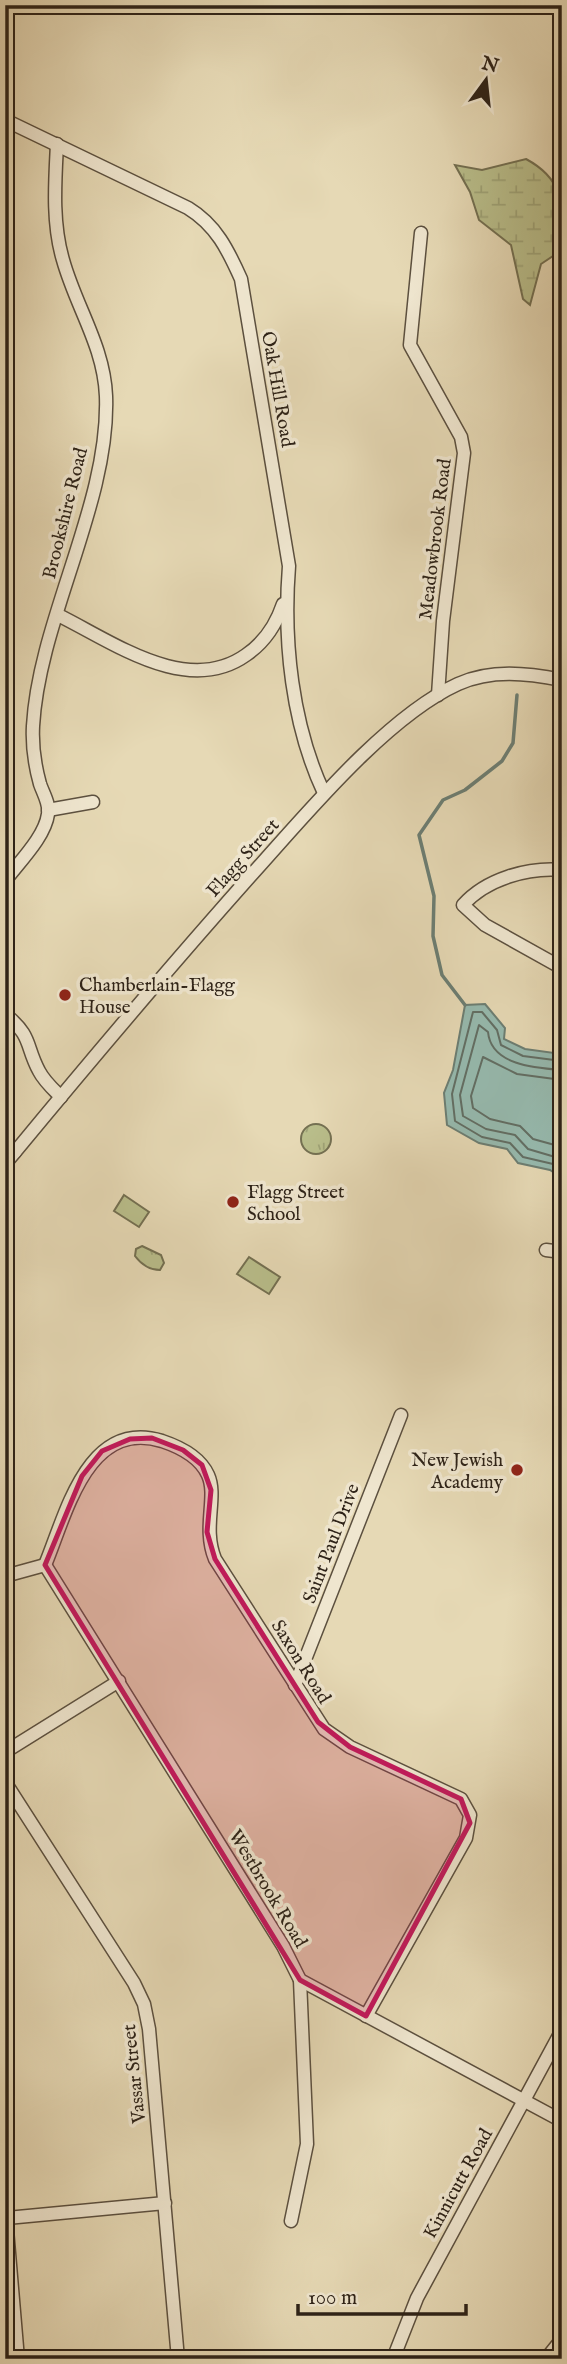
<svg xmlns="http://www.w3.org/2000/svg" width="567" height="2364" font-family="'IM FELL English',serif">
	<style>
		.wetland { fill: url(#wetland-marsh); stroke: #747052; stroke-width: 2 }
		.park { fill: url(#park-tufts); stroke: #747052; stroke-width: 2 }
		.garden { fill: #b9be8b; stroke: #747052; stroke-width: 2 }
		.water { fill: #96baaf; stroke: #6c7e73; stroke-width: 2 }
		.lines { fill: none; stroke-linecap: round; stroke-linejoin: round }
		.shore { stroke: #626e64; stroke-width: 2 }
		.stream { stroke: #6c7e73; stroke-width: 3.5 }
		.minor-casing { stroke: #5c503f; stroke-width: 15 }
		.minor { stroke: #efe6cf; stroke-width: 12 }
		.marked { fill: #c2185b; fill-opacity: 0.2; stroke: #c2185b; stroke-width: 5; stroke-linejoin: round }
		.poi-dot { fill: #8f2418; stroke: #efe6cf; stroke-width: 2.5 }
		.labels { text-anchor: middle; stroke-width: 7; stroke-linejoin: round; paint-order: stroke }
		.street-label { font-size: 19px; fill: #2e2318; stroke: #efe6cf }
		.poi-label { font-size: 19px; fill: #2e2318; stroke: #efe6cf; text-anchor: start }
	</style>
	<defs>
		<pattern id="wetland-marsh" width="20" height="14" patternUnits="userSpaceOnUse" patternTransform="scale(1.75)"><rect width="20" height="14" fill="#b9be8b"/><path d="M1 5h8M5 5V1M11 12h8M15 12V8" fill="none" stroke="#9fa377"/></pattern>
		<pattern id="park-tufts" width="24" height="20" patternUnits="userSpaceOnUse" patternTransform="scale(1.75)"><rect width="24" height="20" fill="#b9be8b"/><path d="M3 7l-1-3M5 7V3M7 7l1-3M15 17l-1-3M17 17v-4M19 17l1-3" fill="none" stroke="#9fa377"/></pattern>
	</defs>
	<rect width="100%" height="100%" fill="#e6d9b5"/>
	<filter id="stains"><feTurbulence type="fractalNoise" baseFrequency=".00286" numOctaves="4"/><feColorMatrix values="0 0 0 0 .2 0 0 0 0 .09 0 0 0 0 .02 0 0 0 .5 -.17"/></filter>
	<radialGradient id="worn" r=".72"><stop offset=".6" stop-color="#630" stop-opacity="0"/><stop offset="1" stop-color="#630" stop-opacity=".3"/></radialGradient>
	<!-- wetland -->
	<path class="wetland" d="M526,159c41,22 36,49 36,91l-21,14 -11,41 -7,-6 -12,-54 -32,-25 -9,-28 -15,-27 27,5z"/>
	<!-- park -->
	<g class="park">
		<circle cx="316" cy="1139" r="15"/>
		<path d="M142,1246l19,9 3,8 -4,7c-11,0 -19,-6 -25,-14l1,-7z"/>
	</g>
	<!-- garden -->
	<g class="garden">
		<path d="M124,1195l25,17 -10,15 -25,-16z"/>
		<path d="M249,1257l31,20 -11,17 -32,-20z"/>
	</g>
	<!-- water -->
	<path class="water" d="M485,1004l20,24 -1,11 21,10 37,5v124l-12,-8 -32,-7 -11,-14 -28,-6 -32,-18 -3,-32 9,-23 12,-65z"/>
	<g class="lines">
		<!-- shore -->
		<g class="shore">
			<path d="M562,1061l-39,-5 -22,-11 -4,-15 -15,-18h-9l-21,82 3,27 27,16 28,6 13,14 30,7 9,6"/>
			<path d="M562,1070c-27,-2 -71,-5 -74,-38l-9,-7 -19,70 3,21 23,13 29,6 13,14 34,10"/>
			<path d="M562,1080l-45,-6 -34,-17 -12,39 2,12 17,11 30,7 13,13 29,8"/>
		</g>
		<!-- stream -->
		<path class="stream" d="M465,1005l-23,-30 -9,-39 1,-40 -15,-61 24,-35 22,-10 37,-29 11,-18 4,-48"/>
		<defs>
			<g id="minor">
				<path d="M5,120l183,88c28,17 40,42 53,71l48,287c-6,75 3,159 35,227"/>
				<path d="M421,233l-11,112 51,92 3,16 -21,168 -5,74"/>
				<path d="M58,615c55,27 129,82 188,40 19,-13 30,-30 37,-51"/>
				<path d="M48,810l45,-8"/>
				<path d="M562,870c-34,-3 -76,9 -99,35l22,20 77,43"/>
				<path d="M5,881c14,-19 40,-44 43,-67 2,-10 -5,-21 -8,-30 -5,-18 -8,-39 -7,-58 6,-107 77,-223 73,-330 -2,-50 -30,-89 -43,-136 -11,-37 -8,-77 -6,-116"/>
				<path d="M5,1014c28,23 20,31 34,57 5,10 14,18 22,26"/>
				<path d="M5,1148l10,4c81,-98 163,-195 248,-290 50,-56 127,-147 195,-178 33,-15 69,-11 104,-4"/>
				<path d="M5,1164l10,-12"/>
				<path d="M546,1250l16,2"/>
				<path d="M45,1565c21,-50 42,-147 117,-124 18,6 38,16 46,34 10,22 -6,52 7,84l109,170 26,18 111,52 9,16 -4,23 -100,178"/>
				<path d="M45,1565l238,381 17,34 262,141"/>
				<path d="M5,1576l40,-11"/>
				<path d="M295,1685l106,-270"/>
				<path d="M5,1752l114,-71"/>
				<path d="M5,1782l129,201 10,21 5,25 29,330"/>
				<path d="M5,2206l13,153"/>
				<path d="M7,2218l158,-15"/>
				<path d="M291,2221l16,-77 -7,-164"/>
				<path d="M393,2359l24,-61 145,-268"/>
				<path d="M546,2359l16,-20"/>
			</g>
		</defs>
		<!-- minor casing -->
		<use href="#minor" class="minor-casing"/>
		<!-- minor -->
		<use href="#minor" class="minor"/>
	</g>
	<!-- marked area -->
	<path class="marked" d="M152,1438l31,12 19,15 9,25 -4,42 8,27 103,163 32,25 111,52 9,24 -104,193 -66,-36 -255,-415 37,-89 20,-25 28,-12z"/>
	<!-- markers -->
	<g class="poi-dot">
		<circle cx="65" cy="995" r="7"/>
		<circle cx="233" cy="1202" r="7"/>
		<circle cx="517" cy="1470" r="7"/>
	</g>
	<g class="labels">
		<!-- street labels -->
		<g class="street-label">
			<text transform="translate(279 389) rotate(80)" y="7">Oak Hill Road</text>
			<text transform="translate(64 513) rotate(-76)" y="7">Brookshire Road</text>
			<text transform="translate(434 539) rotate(-83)" y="7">Meadowbrook Road</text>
			<text transform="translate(242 857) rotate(-48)" y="7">Flagg Street</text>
			<text transform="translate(330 1543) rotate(-69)" y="7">Saint Paul Drive</text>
			<text transform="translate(302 1661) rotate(58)" y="7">Saxon Road</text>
			<text transform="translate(269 1888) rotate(59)" y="7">Westbrook Road</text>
			<text transform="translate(133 2074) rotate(-96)" y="7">Vassar Street</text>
			<text transform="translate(457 2183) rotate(-61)" y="7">Kinnicutt Road</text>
		</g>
		<!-- poi labels -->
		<g class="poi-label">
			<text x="79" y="991">Chamberlain-Flagg<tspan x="79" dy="22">House</tspan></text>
			<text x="247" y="1198">Flagg Street<tspan x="247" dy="22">School</tspan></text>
			<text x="503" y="1466" text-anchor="end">New Jewish<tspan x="503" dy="22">Academy</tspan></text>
		</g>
	</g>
	<!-- margin -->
	<rect width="567" height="2364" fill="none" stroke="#e6d9b5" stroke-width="28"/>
	<rect x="7" y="7" width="553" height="2350" fill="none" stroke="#2e2318" stroke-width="3.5"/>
	<rect x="14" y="14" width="539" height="2336" fill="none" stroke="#2e2318" stroke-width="2"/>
	<!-- north arrow -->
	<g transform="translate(486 80) rotate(15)" stroke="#efe6cf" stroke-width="5" paint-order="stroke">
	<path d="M0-5L12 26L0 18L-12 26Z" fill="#2e2318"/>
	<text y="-10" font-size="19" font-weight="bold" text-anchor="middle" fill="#2e2318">N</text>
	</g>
	<!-- scale -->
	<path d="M298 2304v10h168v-10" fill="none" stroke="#2e2318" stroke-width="3.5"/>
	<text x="308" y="2304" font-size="21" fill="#2e2318" stroke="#efe6cf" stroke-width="5" paint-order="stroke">100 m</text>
	<rect width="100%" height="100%" filter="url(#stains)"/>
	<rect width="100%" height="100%" fill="url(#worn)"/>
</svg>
